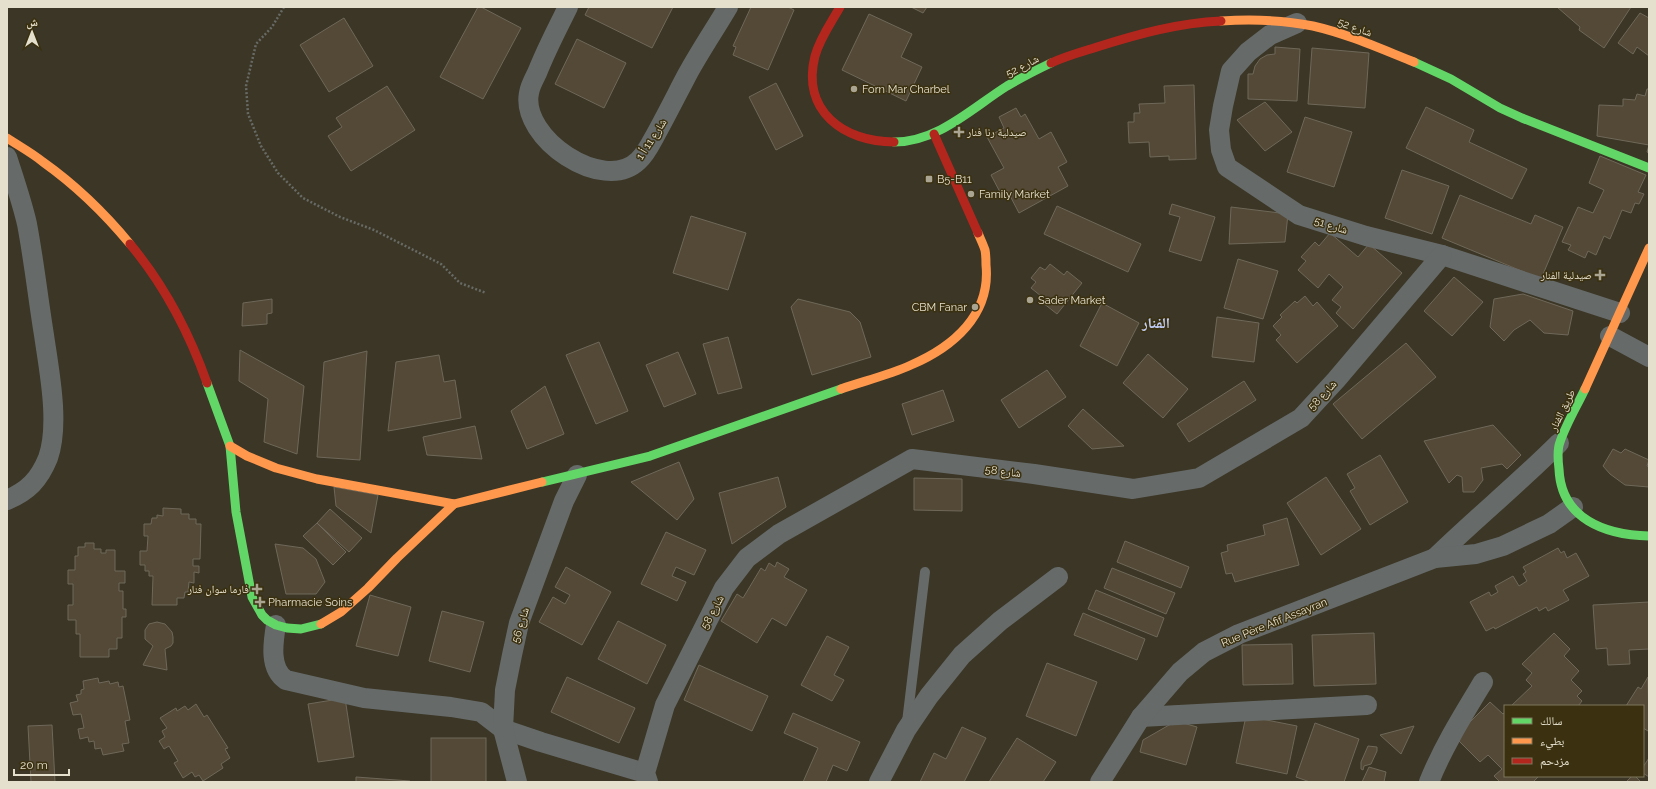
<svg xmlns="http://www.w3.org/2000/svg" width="1656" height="789" font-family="Raleway,'Noto Naskh Arabic',sans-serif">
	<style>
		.building { fill: #534936; stroke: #6f685a }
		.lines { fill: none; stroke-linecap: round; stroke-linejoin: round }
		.path { stroke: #686a65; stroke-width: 2.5; stroke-dasharray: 2 2; stroke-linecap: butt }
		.lane { stroke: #666a69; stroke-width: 10 }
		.street { stroke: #666a69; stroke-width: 20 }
		.fast { stroke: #63d668; stroke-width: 9 }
		.slow { stroke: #ff974d; stroke-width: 9 }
		.jam { stroke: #b3261e; stroke-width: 9 }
		.poi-dot { fill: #aaa492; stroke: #3b3110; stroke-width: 1.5 }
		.labels { text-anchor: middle; stroke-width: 3; stroke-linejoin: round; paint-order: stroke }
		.street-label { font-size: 11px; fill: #e5dfcd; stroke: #3b3110 }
		.poi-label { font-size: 11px; fill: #e5dfcd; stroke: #3b3110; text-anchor: start }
		.district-label { font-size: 15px; font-weight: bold; fill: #c0ccf6; stroke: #3b3110 }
	</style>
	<rect width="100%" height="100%" fill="#3b3625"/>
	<!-- building -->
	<g class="building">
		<path d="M478,7h3l40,21 -38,71 -43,-22z"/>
		<path d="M589,7h84l-21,41 -67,-33z"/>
		<path d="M751,7h37l6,3 -26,60 -35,-15 3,-8 -3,-1z"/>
		<path d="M911,7h16l-4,6z"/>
		<path d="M1557,7h74l-27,41 -25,-18 1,-3z"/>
		<path d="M1640,13l9,5v38l-12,-9 -4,7 -15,-11z"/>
		<path d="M869,14l43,20 -11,23 21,10 -16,34 -64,-31z"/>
		<path d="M344,18l29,48 -44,26 -29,-47z"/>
		<path d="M577,39l49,24 -22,45 -49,-24z"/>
		<path d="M1275,47l25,2 -3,52 -49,-2v-25h5l2,-8 5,-7 7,-4 8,-1z"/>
		<path d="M1312,48l57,5 -4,55 -57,-4z"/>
		<path d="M776,83l27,53 -27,14 -27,-53z"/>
		<path d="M1194,85l2,74 -27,1v-4l-19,1 -1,-15 -20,1 -1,-21h6v-9h6l-1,-9 26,-1 -1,-17z"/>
		<path d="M387,86l28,44 -64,41 -23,-35 14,-9 -6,-9z"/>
		<path d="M1647,89h2v64l-2,-1 2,-7 -52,-9 2,-31 24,1v-7l12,1 2,-6 8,2z"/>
		<path d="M1265,102l27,30 -27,19 -28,-31z"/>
		<path d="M1426,107l48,23 -5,12 58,27 -15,30 -106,-51z"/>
		<path d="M1016,108l5,9 4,-3 14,25 12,-7 16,30 -9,5 10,19 -49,27 -12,-23 -6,4 -10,-19 13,-7 -17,-31 17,-9 -5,-11z"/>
		<path d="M1305,117l47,15 -18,55 -47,-15z"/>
		<path d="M1600,156l46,19 -8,17 6,2 -5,10 -4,-1 -4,10 -9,-3 -12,29 -6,-3 -8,19 -8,-4 -3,7 -17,-8 3,-5 -9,-3 16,-35 15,6 11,-23 -15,-7z"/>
		<path d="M1402,170l47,16 -17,48 -47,-16z"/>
		<path d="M1460,195l71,29 4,-9 28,12 -22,52 -99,-41z"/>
		<path d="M1172,204l43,13 -14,44 -32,-10 11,-34 -11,-3z"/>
		<path d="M1057,206l84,38 -13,28 -84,-38z"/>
		<path d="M1231,207l57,7 -3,28 -56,2z"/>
		<path d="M691,216l55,17 -18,57 -55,-17z"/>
		<path d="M1330,233l28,24 11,-13 33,29 -49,56 -17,-16 5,-6 -9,-7 11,-13 -14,-13 -11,14 -20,-18 8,-9 -5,-4 14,-15 4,4z"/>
		<path d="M1238,259l40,12 -15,48 -39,-11z"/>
		<path d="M1050,264l14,11 3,-4 15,12 -25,31 -19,-15 3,-3 -10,-8 5,-6 -5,-4 9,-11 5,3z"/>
		<path d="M1454,277l29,25 -31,34 -28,-25z"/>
		<path d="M1523,294l50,17 -5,24 -24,-2 -14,-13 -16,10 -10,11 -14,-14 4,-28z"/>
		<path d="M1305,296l8,10 4,-4 21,24 -41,37 -21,-23 5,-5 -8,-9 9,-9 -2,-2 15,-14 2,2z"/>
		<path d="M272,299v14l-5,1v10l-25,2 1,-23z"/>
		<path d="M798,299l52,13 10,10 11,35 -59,18 -21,-68z"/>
		<path d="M1102,303l37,20 -22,43 -37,-20z"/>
		<path d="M1217,317l42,6 -5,39 -42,-5z"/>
		<path d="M728,337l14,51 -24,6 -15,-50z"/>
		<path d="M599,342l29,69 -32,13 -30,-69z"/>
		<path d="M1406,343l30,34 -74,62 -29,-35z"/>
		<path d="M240,350l64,36 -7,68 -33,-12 4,-43 -29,-18z"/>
		<path d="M367,351l-7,109 -43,-3 7,-95z"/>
		<path d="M678,352l18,42 -32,13 -18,-42z"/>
		<path d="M1148,354l40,35 -25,29 -40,-35z"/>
		<path d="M439,355l5,27 11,-2 6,38 -73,13 8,-69z"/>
		<path d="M1047,370l19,27 -47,31 -18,-28z"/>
		<path d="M1244,381l12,19 -67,42 -12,-18z"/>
		<path d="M545,386l19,48 -37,15 -16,-38z"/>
		<path d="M943,390l11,31 -42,14 -10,-31z"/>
		<path d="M1083,409l41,37 -32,3 -24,-23z"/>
		<path d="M1493,425l28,30 -14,14 -5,-5 -21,4 2,12 -9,12h-11l-1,-15 -5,-2 -8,8 -25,-42z"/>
		<path d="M475,426l7,33 -55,-4 -4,-18z"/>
		<path d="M1613,449l8,4 4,-4 24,11 -2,6 2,1v20l-24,-2 -15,-11 -7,-8z"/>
		<path d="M1380,455l28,47 -38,23 -20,-34 5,-3 -8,-14z"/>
		<path d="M679,462l15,37 -17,21 -46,-38z"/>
		<path d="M778,477l8,30 -54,37 -13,-51z"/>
		<path d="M1326,477l35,52 -40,26 -34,-52z"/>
		<path d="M914,478l48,1v32l-48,-1z"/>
		<path d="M334,487l44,8 -7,38 -35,-27z"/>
		<path d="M163,508l18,1v5h8v5h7v5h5l-1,35h-7v7h6v7l-5,-1v11l-5,-1 -1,10h-3l-1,6h-7v7h-25l1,-29h-4v-5h-4v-6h-5v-14h7l1,-15h-4v-12h7l1,-6h5v-3l6,1z"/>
		<path d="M330,509l32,29 -13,14 -32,-29z"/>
		<path d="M1287,518l12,47 -64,17 -3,-9 -6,1 -5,-21 7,-2 -1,-6 38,-10 -2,-10z"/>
		<path d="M317,523l29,29 -13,13 -30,-29z"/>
		<path d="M666,532l40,18 -12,25 -18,-8 -4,9 14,6 -9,19 -36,-17z"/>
		<path d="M1125,541l64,26 -8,21 -64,-26z"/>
		<path d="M85,543h9v6h7v4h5v-3h9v21h10v12h-6v8h4v18h3v8h-4v21h-5v11h-8v8h-29v-23h-4v-14h-8v-15h5v-21h-5v-14h7v-14h3v-9h7z"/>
		<path d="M275,544l28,4 13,11 9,23 -9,12h-30z"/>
		<path d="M1558,548l3,5 3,-2 3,7 9,-5 13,23 -26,14 6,10 -21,11 -2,-4 -7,4 -2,-4 -42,22 -1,-2 -8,4 -16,-29 19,-10 2,4 7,-4 -3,-6 18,-10 6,10 8,-5 -4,-7 3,-2 -3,-5z"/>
		<path d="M777,562l12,7 -5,8 23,13 -21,36 -14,-8 -15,25 -36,-22 16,-27 6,4 18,-30 4,3 4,-8 6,4z"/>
		<path d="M566,567l45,25 -29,53 -43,-23 14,-25 12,7 5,-9 -15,-8z"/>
		<path d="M1112,568l63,25 -9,21 -62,-26z"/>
		<path d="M1096,590l68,28 -7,19 -69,-28z"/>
		<path d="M370,595l41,12 -13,49 -42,-10z"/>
		<path d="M1649,602v47l-20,1 1,14 -22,1 -1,-17 -11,1 -3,-44z"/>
		<path d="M442,611l42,11 -14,50 -41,-11z"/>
		<path d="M1083,613l62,26 -8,21 -63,-25z"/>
		<path d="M618,621l48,24 -19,39 -49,-25z"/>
		<path d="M157,622l8,2 7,8 1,5v6l-2,3 -6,3 2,21 -24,-5 10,-19 -8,-7v-9l4,-6z"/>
		<path d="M1374,633l2,51 -62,2 -2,-51z"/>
		<path d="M1554,633l16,16 -6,7 15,15 -8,9 11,11 -5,5 5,5 -4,5h-67l21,-20 -6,-6 6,-7 -10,-9z"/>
		<path d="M827,636l22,11 -15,28 10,5 -12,21 -31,-16z"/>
		<path d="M1292,644l1,40 -50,1 -1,-40z"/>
		<path d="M1047,663l50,19 -21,54 -50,-20z"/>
		<path d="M699,665l69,31 -16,35 -68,-31z"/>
		<path d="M567,677l68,31 -16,35 -68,-31z"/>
		<path d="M1648,677l1,52 -1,2 -5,-3v-22h-17l12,-19 3,2z"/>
		<path d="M98,678l1,5 10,-2 1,3 8,-2 1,5 4,-1 7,34 -5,1 4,22 -7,1 2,7 -21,4 -2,-7 -6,1 -1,-8 -5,1 -1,-5 -8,2 -2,-10 6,-1 -3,-14 -8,1 -3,-12 8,-2 -2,-6 5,-1v-4l3,-1 -1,-8z"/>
		<path d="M345,698l9,59 -36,5 -10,-58z"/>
		<path d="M1490,702l13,12 2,-2v64h34l-6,6h-33l-6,-6 8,-7 -14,-14 -8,7 -25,-25z"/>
		<path d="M196,704l8,13 3,-2 21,33 -3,1 5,9 -9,6 2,4 -20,13 -4,-6 -4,2 -3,-5 -9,6 -9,-15 4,-2 -9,-15 -5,3 -5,-8 6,-4 -3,-6 5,-3 -7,-10 16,-10 1,3 8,-5 3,4z"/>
		<path d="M793,713l67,29 -13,29 -14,-6 -7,17h-23l15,-34 -34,-15z"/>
		<path d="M1246,716l51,10 -10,48 -51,-11z"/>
		<path d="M1176,721l21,6 -11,38 -46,-13 3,-12z"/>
		<path d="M1315,723l44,16 -15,43h-34l-14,-5z"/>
		<path d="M52,725l3,57h-24l-3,-56z"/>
		<path d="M1414,726l-13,28 -21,-19z"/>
		<path d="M962,727l24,11 -22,44h-44l14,-29 12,6z"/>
		<rect x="431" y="738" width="55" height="44"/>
		<path d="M1017,738l39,24 -13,20h-54z"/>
		<path d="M1368,746l9,1v4l-6,13 -7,2 -1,4 -2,-1v-7z"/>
		<path d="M1649,758v19l-6,-4v-6z"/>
		<path d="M1369,767l17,5 -2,10h-22z"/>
		<path d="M1632,776h3l6,6h-15z"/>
		<path d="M356,777l54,4v1h-54z"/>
	</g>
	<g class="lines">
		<!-- path -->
		<path class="path" d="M284,7l-12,20 -16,17 -10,42 2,28 13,32 17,27 25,25 37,19 34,13 67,34 19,19 26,10"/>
		<!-- lane -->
		<path class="lane" d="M907,722l18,-150"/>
		<!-- street -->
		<g class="street">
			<path d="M568,7c-11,22 -22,43 -31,66 -3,6 -7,13 -8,20 -9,45 74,101 109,68 8,-7 13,-18 18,-27 11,-20 21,-40 31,-59 13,-24 28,-46 41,-68"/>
			<path d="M1297,23l-27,12 -22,17 -17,19 -8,35 -4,24 2,20 6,17 72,48 67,21 76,19 178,58"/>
			<path d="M7,157c7,22 15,45 20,67 7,37 11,74 17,111 5,35 16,89 4,123 -9,22 -20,33 -41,42"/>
			<path d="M1610,336l39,21"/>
			<path d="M1435,558c40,-39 84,-75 124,-115"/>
			<path d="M276,625c-3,18 -7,44 10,55l78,18 87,9 30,5 22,17 38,13 104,31"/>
			<path d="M1141,717l226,-12"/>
			<path d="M517,782l-14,-53 2,-39 7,-35 7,-32 45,-122 13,-26"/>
			<path d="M648,782l-3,-9 20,-68 59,-117 23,-30 32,-24 133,-75 122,15 99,15 66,-11 102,-60 35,-38 106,-125"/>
			<path d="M879,782l27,-52 23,-34 33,-41 38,-34 58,-44"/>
			<path d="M1100,782l41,-65 39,-45 24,-20 35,-18 196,-76 41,-4 27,-8 46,-22 24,-17"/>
			<path d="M1429,782c14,-35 34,-67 54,-100"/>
		</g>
		<!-- fast -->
		<g class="fast">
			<path d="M1414,62l37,17 49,29 22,10 127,50"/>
			<path d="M894,142c44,0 78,-34 113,-56 14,-8 29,-16 44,-23"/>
			<path d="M207,383l23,63 6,66 16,85 10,18 5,5 9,5 11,3 14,1 20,-5"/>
			<path d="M1585,389c-8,17 -19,35 -25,53 -3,8 -2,19 -1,27 2,50 46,66 90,67"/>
			<path d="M542,482l108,-26 191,-67"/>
		</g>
		<!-- slow -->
		<g class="slow">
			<path d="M1221,21c31,-2 62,-1 92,5 35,8 68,23 101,36"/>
			<path d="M7,138c12,8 25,15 36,24 31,22 63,53 87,82"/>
			<path d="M841,389c23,-8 48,-14 70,-24 42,-18 80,-50 75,-100 0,-5 0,-10 -1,-15 -2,-6 -5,-12 -7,-17"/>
			<path d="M1585,389l64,-141"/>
			<path d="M230,446l17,10 29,12 41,11 137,25 88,-22"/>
			<path d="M321,624l20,-12 27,-24 29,-30 57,-54"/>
		</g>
		<!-- jam -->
		<g class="jam">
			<path d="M840,7c-9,16 -20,31 -25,49 -14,55 29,86 79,86"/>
			<path d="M1051,63c15,-7 30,-11 46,-16 41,-13 81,-24 124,-26"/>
			<path d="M934,134l44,99"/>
			<path d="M130,244c35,42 59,88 77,139"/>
		</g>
	</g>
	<!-- markers -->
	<g class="poi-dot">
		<circle cx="854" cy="89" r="4"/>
		<path d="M957 126h4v4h4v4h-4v4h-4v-4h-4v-4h4z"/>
		<rect x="925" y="175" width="8" height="8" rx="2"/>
		<circle cx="971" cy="194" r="4"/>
		<path d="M1598 269h4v4h4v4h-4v4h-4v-4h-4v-4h4z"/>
		<circle cx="1030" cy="300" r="4"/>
		<circle cx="975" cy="307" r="4"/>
		<path d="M255 583h4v4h4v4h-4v4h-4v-4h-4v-4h4z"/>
		<path d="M258 596h4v4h4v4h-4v4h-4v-4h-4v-4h4z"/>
	</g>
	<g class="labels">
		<!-- street labels -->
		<g class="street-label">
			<text transform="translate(1355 27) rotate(19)" y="4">شارع 52</text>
			<text transform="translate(1022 66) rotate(-28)" y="4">شارع 52</text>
			<text transform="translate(651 139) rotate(-57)" y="4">شارع 11 أ 1</text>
			<text transform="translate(1331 225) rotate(17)" y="4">شارع 51</text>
			<text transform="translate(1322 395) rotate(-47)" y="4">شارع 58</text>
			<text transform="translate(1562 410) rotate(-64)" y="4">طريق الفنار</text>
			<text transform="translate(1003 471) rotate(7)" y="4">شارع 58</text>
			<text transform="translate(712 612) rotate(-62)" y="4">شارع 58</text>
			<text transform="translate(1274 622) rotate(-22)" y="4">Rue Père Afif Assayran</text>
			<text transform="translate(520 625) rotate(-73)" y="4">شارع 56</text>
		</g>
		<!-- poi labels -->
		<g class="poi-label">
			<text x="862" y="93">Forn Mar Charbel</text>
			<text x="967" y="136">صيدلية رنا فنار</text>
			<text x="937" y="183">B5-B11</text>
			<text x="979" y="198">Family Market</text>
			<text x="1592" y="279" text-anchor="end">صيدلية الفنار</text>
			<text x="1038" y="304">Sader Market</text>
			<text x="967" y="311" text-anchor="end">CBM Fanar</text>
			<text x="249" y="593" text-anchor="end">فارما سوان فنار</text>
			<text x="268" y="606">Pharmacie Soins</text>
		</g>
		<!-- district labels -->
		<g class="district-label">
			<text x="1156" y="328">الفنار</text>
		</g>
	</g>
	<!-- border -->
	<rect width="1656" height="789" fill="none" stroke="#e5dfcd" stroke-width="16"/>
	<!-- legend -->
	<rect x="1504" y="705" width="140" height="72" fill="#3b3110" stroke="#7f775c"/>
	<rect x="1512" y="718" width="20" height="6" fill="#63d668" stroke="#7f775c"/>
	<text x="1540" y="725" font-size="12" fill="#e5dfcd">سالك</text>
	<rect x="1512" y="738" width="20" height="6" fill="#ff974d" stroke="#7f775c"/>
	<text x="1540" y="745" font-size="12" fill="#e5dfcd">بطيء</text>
	<rect x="1512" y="758" width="20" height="6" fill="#b3261e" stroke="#7f775c"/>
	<text x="1540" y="765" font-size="12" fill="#e5dfcd">مزدحم</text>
	<!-- north arrow -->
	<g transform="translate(32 32)" stroke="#3b3110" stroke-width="3" paint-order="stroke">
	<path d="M0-3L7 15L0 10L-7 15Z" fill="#e5dfcd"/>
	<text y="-6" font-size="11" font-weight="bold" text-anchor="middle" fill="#e5dfcd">ش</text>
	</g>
	<!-- scale -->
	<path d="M14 769v6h55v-6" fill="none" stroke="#e5dfcd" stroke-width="2"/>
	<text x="20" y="769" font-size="12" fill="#e5dfcd" stroke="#3b3110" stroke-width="3" paint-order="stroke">20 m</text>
</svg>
